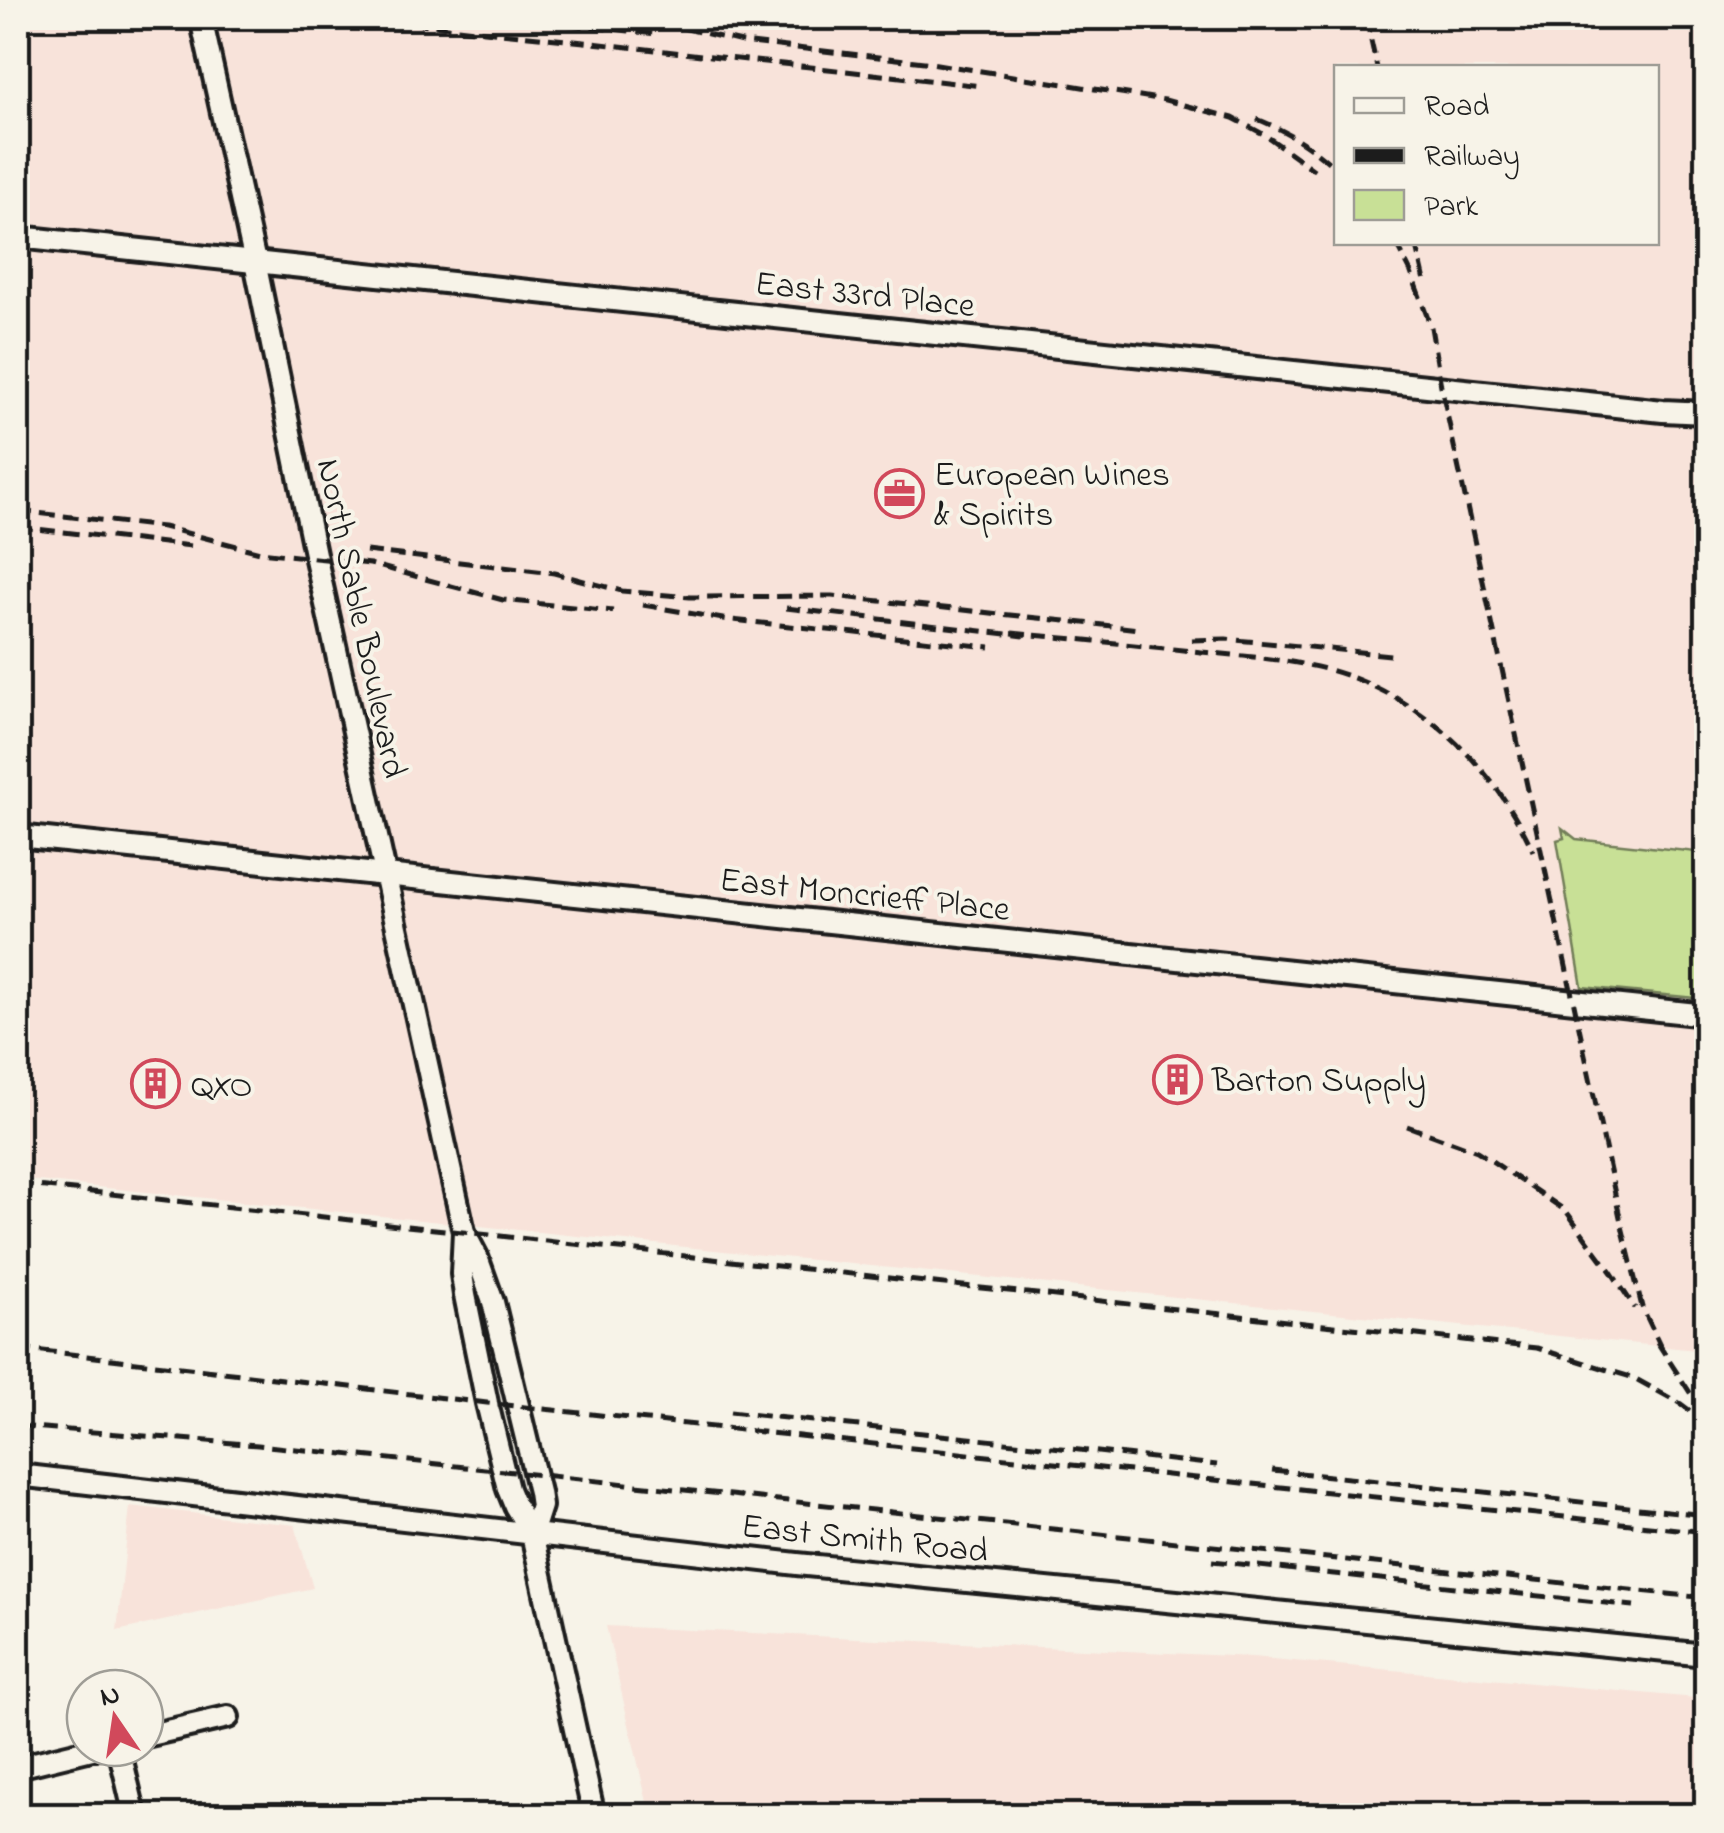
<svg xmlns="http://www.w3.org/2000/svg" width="1724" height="1833" font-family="'Indie Flower',sans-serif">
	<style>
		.built { fill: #f8e3da; fill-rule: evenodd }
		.green { fill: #c8e096; stroke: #727e59; stroke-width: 2.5 }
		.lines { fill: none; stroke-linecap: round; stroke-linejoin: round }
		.minor-casing { stroke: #1c1c1c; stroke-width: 28 }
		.minor { stroke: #f7f3e8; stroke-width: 20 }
		.rail { stroke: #1c1c1c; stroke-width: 5; stroke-dasharray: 15 8; stroke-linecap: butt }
		.labels { text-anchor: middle; stroke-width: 8; stroke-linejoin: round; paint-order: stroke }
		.street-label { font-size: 35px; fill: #1c1c1c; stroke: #f7f3e8 }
		.poi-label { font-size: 35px; fill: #1c1c1c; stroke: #f7f3e8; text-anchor: start }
	</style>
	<rect width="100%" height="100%" fill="#f7f3e8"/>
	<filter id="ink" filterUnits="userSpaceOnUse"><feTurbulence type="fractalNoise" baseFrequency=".01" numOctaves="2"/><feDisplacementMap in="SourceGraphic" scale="20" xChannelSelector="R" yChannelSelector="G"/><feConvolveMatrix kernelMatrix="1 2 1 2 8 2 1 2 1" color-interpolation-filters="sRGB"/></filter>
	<g filter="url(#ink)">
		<!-- built -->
		<g class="built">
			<path d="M18,18h1688v1333l-1688,-172zM1336,68h320v174h-320z"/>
			<path d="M130,1506l165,19 18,63 -196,43z"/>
			<path d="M606,1626l646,31 454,42v116h-1056z"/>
		</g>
		<!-- green -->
		<path class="green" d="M1562,828l14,11 130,14v146l-124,-12 -25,-147 7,-2z"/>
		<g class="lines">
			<defs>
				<g id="minor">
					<path d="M201,18l54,244 61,297 148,673 -2,42 3,21 22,108 21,86 7,17 17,28 62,282"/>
					<path d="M18,237l1645,174 43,2"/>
					<path d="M18,836l1688,179"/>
					<path d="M465,1234l12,23 16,45 46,190 2,14 -9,28"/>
					<path d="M18,1475l779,89 909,91"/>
					<path d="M145,1736l83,-19"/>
					<path d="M119,1748l16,68"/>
					<path d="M18,1767l78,-19"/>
				</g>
			</defs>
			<!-- minor casing -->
			<use href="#minor" class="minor-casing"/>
			<!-- minor -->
			<use href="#minor" class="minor"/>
			<!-- rail -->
			<g class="rail">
				<path d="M366,18l616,68"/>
				<path d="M500,18l158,16"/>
				<path d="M639,18l103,24 182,20 241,38 68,18 32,17 49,35"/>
				<path d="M1366,18l11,50"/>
				<path d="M1257,119c30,12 56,28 79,50"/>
				<path d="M1396,242l14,28 21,57 10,59 180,836 21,85 21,44"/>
				<path d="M1416,242l9,39"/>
				<path d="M18,511l145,16 97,25 110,12 133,36 110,11"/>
				<path d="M18,527l173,19"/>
				<path d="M366,551l188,22 68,18 68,6 143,-1 307,33"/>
				<path d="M643,605l80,14 267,28"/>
				<path d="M786,608l238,28"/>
				<path d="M1012,633c63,6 126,12 189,19 43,4 86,7 128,18 91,25 166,96 204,181"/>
				<path d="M1192,640l34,-1 165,16"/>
				<path d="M1407,1126l70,25 89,60 46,62 23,35"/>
				<path d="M18,1184l1519,164 97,30 47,26 25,19"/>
				<path d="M1657,1342l34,52 15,16"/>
				<path d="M18,1348l469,55 1219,129"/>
				<path d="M730,1412l487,53"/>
				<path d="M18,1426l240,19 1448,153"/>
				<path d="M1272,1470l434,45"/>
				<path d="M1212,1561l422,45"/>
			</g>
		</g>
	</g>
	<!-- icons -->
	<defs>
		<symbol id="office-ring" viewBox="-11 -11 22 22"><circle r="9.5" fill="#f7f3e8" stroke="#d1495b" stroke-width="1.5"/><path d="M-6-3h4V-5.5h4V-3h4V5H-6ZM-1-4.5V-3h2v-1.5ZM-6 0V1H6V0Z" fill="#d1495b"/></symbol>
		<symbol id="building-ring" viewBox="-11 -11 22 22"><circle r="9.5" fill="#f7f3e8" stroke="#d1495b" stroke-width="1.5"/><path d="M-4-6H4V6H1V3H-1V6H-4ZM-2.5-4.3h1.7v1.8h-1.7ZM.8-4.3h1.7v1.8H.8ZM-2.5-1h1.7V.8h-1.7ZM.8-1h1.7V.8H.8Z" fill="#d1495b"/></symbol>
	</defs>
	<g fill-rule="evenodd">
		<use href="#office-ring" x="872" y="466" width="55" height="55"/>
		<use href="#building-ring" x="1150" y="1052" width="55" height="55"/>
		<use href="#building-ring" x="128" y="1056" width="55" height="55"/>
	</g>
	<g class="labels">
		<!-- street labels -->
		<g class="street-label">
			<text transform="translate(865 293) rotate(6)" y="12">East 33rd Place</text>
			<text transform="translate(363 618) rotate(78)" y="12">North Sable Boulevard</text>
			<text transform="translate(865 893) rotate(6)" y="12">East Moncrieff Place</text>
			<text transform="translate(865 1537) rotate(6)" y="12">East Smith Road</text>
		</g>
		<!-- poi labels -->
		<g class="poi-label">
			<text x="934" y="485">European Wines<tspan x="934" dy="40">&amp; Spirits</tspan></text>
			<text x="1212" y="1091">Barton Supply</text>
			<text x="191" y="1096">QXO</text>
		</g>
	</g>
	<!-- margin -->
	<rect width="1724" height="1833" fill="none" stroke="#f7f3e8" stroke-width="60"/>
	<rect x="30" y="30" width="1664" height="1773" fill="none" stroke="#1c1c1c" stroke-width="4" filter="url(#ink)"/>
	<!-- legend -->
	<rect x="1334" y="65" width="325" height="180" fill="#f7f3e8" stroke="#9f9d96" stroke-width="2.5"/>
	<rect x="1354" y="98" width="50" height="15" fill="#f7f3e8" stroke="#9f9d96" stroke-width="2.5"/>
	<text x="1424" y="115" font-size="30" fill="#1c1c1c">Road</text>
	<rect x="1354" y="148" width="50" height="15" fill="#1c1c1c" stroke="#9f9d96" stroke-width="2.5"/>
	<text x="1424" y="165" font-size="30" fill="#1c1c1c">Railway</text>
	<rect x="1354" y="190" width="50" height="30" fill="#c8e096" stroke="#9f9d96" stroke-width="2.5"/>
	<text x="1424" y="215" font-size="30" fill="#1c1c1c">Park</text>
	<!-- north arrow -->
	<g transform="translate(115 1718) rotate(347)"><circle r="48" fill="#f7f3e8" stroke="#9f9d96" stroke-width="2.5"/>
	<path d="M0-8L18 38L0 25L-18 38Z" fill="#d1495b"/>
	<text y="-15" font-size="28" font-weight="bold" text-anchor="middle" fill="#1c1c1c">N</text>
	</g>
</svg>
